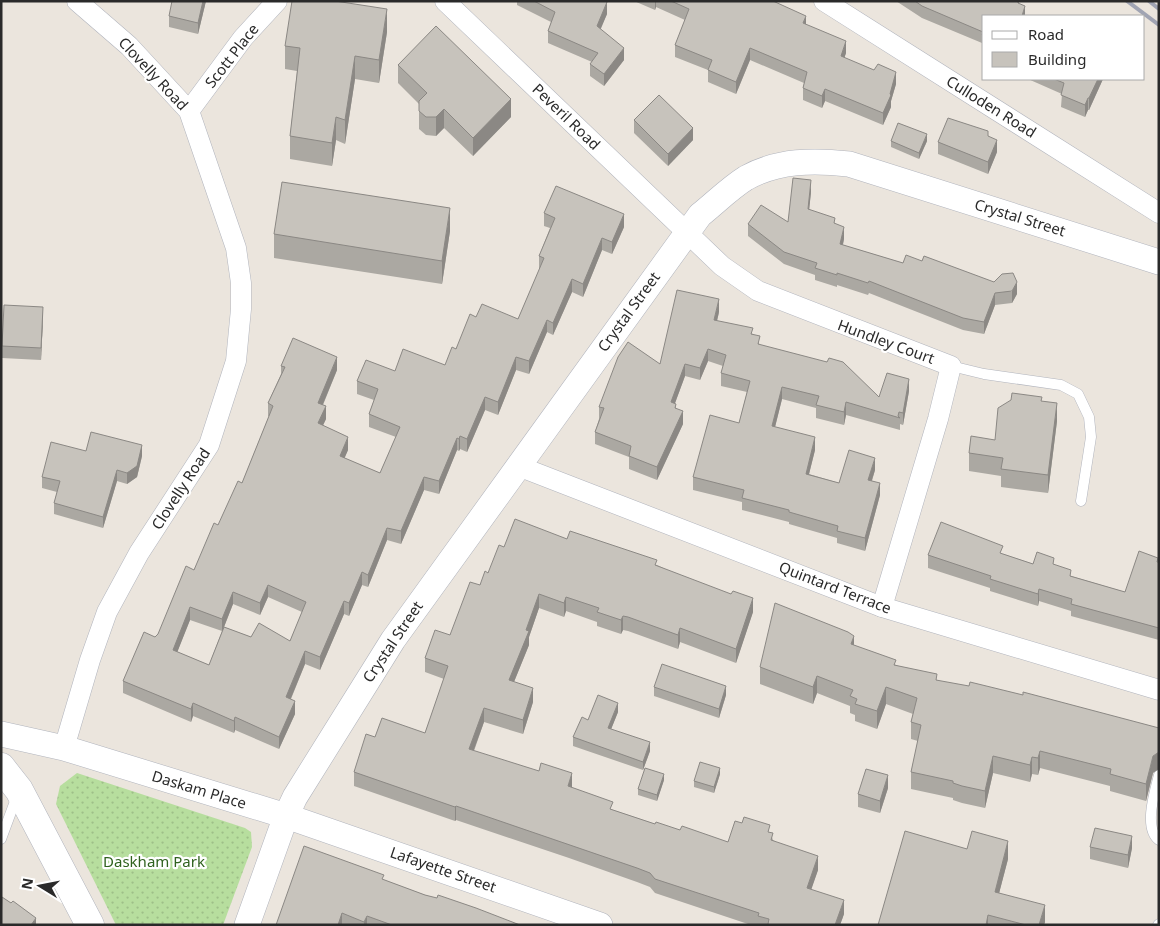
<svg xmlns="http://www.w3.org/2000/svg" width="1160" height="926" font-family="'Noto Sans',sans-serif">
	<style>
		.grass { fill: url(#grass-dots) }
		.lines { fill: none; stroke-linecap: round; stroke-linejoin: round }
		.service-casing { stroke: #b1b4bd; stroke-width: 11 }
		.minor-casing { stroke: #b1b4bd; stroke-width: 21 }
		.tertiary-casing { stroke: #b1b4bd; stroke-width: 26 }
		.secondary-casing { stroke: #b1b4bd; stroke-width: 29 }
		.service { stroke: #fff; stroke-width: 10 }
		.minor { stroke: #fff; stroke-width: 20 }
		.tertiary { stroke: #fff; stroke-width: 25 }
		.secondary { stroke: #fff; stroke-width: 28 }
		.rail { stroke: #a0a4b3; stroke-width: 4 }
		.wall { fill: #aba8a2; fill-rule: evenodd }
		.shaded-wall { fill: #8b8884 }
		.building { fill: #c7c3bc; stroke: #8b8884; fill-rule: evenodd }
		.labels { text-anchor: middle; stroke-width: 4.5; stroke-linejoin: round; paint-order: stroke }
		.street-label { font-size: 15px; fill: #2a2a2a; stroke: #fff }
		.park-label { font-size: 15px; fill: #30621f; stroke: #fff }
	</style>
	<defs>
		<pattern id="grass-dots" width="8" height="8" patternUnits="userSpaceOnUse" patternTransform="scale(1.25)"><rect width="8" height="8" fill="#b7de9e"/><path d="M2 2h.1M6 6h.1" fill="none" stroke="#9ebf88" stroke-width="1.8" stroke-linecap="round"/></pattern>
	</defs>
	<rect width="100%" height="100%" fill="#ebe5dd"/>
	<!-- grass -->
	<path class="grass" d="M77,773l168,55 6,4 1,15 -29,78h-107l-60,-121 4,-18z"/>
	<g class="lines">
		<defs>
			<g id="service">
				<path d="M951,366l33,8 77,11 17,9 11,23 2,20 -10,64"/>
				<path d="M1159,775c-4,16 -16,53 0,65"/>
				<path d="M1,839l16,-43"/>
				<path d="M1158,925l1,-1"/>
			</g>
			<g id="minor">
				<path d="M445,1l277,265 36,25 193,75 -13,53 -56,188"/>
				<path d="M824,1l335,212"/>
				<path d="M189,111l54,-73 34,-37"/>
				<path d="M518,466l364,141 277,83"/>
				<path d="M64,748l26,-88 17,-48 32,-59 70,-108 27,-84 5,-52v-26l-5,-35 -47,-137 -60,-65 -52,-45"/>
			</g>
			<g id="tertiary">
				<path d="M1,734l63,14 222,68 314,109"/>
				<path d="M247,925l39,-109 9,-19 98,-157 307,-425c15,-12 30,-27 46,-37 32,-18 68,-18 103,-14l310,98"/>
			</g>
			<path id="secondary" d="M1,767l18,23 71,135"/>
		</defs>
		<!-- service casing -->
		<use href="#service" class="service-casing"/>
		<!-- minor casing -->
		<use href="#minor" class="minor-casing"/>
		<!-- tertiary casing -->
		<use href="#tertiary" class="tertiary-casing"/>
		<!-- secondary casing -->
		<use href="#secondary" class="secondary-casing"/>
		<!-- service -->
		<use href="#service" class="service"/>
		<!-- minor -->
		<use href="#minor" class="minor"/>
		<!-- tertiary -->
		<use href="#tertiary" class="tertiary"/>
		<!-- secondary -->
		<use href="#secondary" class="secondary"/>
		<!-- rail -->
		<g class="rail">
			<path d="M1127,1l32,24"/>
			<path d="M1149,1l10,8"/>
		</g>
	</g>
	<!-- wall -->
	<g class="wall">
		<path d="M206,1l-8,33 -29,-7v-11z"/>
		<path d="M517,1h87l3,13 -7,15 24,31 -20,26 -14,-10v-12l2,-2 -44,-19v-12l3,-9 -34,-17z"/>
		<path d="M634,1h139l73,52 -2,5 52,26 -5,17v6l-8,18 -58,-24 -3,7 -19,-8v-12l1,-5 -54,-23 -14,34 -28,-12v-12l-33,-13v-12l10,-25 -29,-13 -1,3z"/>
		<path d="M896,1h123v3l6,12h-41v32l-2,-1v-4l-60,-25z"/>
		<path d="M387,32l-8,51 -24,-4 -10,65 -9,-4 -4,26 -42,-7v-23l7,-65 -12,-2v-23z"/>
		<path d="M398,65l113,52 -38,39 -29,-28 -8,8 -10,-1 -7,-6v-25l-21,-21z"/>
		<path d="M1028,79h75l-14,31h-1l-3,7 -24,-10 1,-13z"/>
		<path d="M634,120l59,20 -25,26 -34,-33z"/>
		<path d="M988,136l9,16 -9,22 -50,-20v-12z"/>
		<path d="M891,141h36l-8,18 -28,-12z"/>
		<path d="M811,192l-2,17 26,14 9,16 -1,6 60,18 19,-2 2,-5 93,38 -5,9 -17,2 -11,29 -21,-4 -94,-37 -1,2 -31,-10v2l-22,-7v-5l-31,-11 -36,-28v-12l40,-2z"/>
		<path d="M544,213l80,14 -12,27 -10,-4 -19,47 -11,-5 -19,43 -6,-3 -18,42 -13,-4 -18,45 -13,-5 -18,42 -7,-3 -1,2 -2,-1 -18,44 -15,-4 -23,54 -14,-4 -19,47 -6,-2 -13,31 -5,-2 -24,56 -15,-6 -14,35 4,15 -16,35 -44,-19 -1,3 -41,-17 -2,6 -68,-29v-12l32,-44 3,-3 84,-151 27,-67h-1v-13l13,-29v-8l56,4 -14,35 3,14 -3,6 25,25 -4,8 36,15 16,-36 -27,-10v-13l5,-14 -17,-6v-13l38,-10 50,-6 31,-48 42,2 22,-50h-1v-13l11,-28 -6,-2zM268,597l34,15 -12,29 -39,-4 -27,-10 9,-23 27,11zM190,620l32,11 -13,34 -32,-13z"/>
		<path d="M450,231l-8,53 -168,-26v-24z"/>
		<path d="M719,312l-2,9 36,13 7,11 119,52 30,-6 -6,34 -3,-1v6l-54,-15 -2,10 -28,-7v-10l-34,-9 -7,28 40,23 -6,24 30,9 36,-13 -3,11 8,14 -15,56 -28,-8v-5l-48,-14v-2l-47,-12v-8l-49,-12v-13l46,-54 8,-31 -26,-6v-13l2,-7 -15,-5 -8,19 -15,-4 -10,27 1,6 7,15 -26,56 -28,-11v-12l-34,-13v-12l4,-13v-12l61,-43z"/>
		<path d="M43,319l-2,41 -39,-2v-12z"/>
		<path d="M1042,401l15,20 -9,72 -47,-6v-11l-32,-5v-18l26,-13z"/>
		<path d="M86,451l56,5 -5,21 -10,7 -10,-3 -14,47 -49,-14v-11l3,-11 -15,-4v-11z"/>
		<path d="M567,539l90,26 96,47 -17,51 -56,-21 -2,7 -50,-18 -5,-1 -2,4 -24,-8v-4l-31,-11 -2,6 -25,-9 -10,29v8l-15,37 19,20 -10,32 -39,-12 -10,29 98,37 41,22 42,14 73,18 42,-10 3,8 45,30 -7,19 33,25 -4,11h-89l-96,-32 -5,-6 -13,-5 -68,-24 -113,-38 -1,1 -101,-35v-14l21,-35 50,-4 19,-54 -19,-7v-14l25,-23 30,-50 24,-38z"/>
		<path d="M1003,554l30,10 21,1 17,11 54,16 33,-30h1v78l-88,-24v-5l-32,-10 -1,5 -48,-15v-3l-62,-20v-13z"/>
		<path d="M854,645l42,20 41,15 216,93 -7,28 -36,-10v-5l-70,-18 -2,7 -6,-1 -2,8 -37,-9 -8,35 -23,-5 -9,-3v-2l-42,-9v-17l7,-31 -7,-2v-17l2,-8 -27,-10 -9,25 -22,-8v-6l-5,-2v-7l-33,-13 -4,11 -53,-20v-17z"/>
		<path d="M654,687l72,8 -7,23 -65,-22z"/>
		<path d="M618,712l-7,17 39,22 -7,19 -70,-24v-9l15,-17z"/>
		<path d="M720,774l-6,19 -20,-6v-6z"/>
		<path d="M664,780l-7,21 -19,-6v-6z"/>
		<path d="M888,788l-8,25 -22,-6v-13z"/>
		<path d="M1090,847l42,1 -4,20 -38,-9z"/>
		<path d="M967,849l41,10 -9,34 46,29 -1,3h-166z"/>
		<path d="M384,880l41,15 95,30h-244z"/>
	</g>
	<!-- shaded-wall -->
	<g class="shaded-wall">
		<path d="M203,1h3l-8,33v-11z"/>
		<path d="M655,1h1v6l-1,3z"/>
		<path d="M607,2v12l-10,24v-12z"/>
		<path d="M1025,6v10h-3z"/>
		<path d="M387,9v23l-8,51v-23z"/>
		<path d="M806,16v12l-3,-5z"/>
		<path d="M846,41v12l-5,15v-12z"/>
		<path d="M624,48v12l-20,26v-12z"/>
		<path d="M750,48v12l-14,34v-12z"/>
		<path d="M355,56v23l-10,65v-24z"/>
		<path d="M896,72v12l-5,17v6l-8,18v-12z"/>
		<path d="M1098,79h5l-14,31v-12z"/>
		<path d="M825,89v12l-3,7v-12z"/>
		<path d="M1088,98v12l-3,7v-12z"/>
		<path d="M511,99v18l-38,39v-18z"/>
		<path d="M444,109v19l-8,8v-19z"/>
		<path d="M336,117v23l-4,26v-23z"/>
		<path d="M693,128v12l-25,26v-12z"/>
		<path d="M927,134v7l-8,18v-6z"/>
		<path d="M997,140v12l-9,22v-12z"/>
		<path d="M811,180v12l-3,29v-12z"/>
		<path d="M450,208v23l-8,53v-23z"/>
		<path d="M624,214v13l-12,27v-12z"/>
		<path d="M844,227v12l-4,17v-12z"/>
		<path d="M602,238v12l-19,47v-13z"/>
		<path d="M572,279v13l-19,43v-12z"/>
		<path d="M1017,282v12l-5,9v-12z"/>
		<path d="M995,293v12l-11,29v-12z"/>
		<path d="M719,299v13l-5,21v-13z"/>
		<path d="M43,307v12l-2,41v-12z"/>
		<path d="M547,320v12l-18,42v-13z"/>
		<path d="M708,349v12l-8,19v-12z"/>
		<path d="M337,357v13l-19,46v-13z"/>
		<path d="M516,357v13l-18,45v-13z"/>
		<path d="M685,364v12l-14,38v-12z"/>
		<path d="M909,379v12l-6,34v-12z"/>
		<path d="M782,387v12l-10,40v-13z"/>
		<path d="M485,397v13l-18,42v-13z"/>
		<path d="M846,402v13l-2,10v-13z"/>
		<path d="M1057,403v18l-9,72v-18z"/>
		<path d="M326,406v13l-8,17v-13z"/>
		<path d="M683,411v13l-26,56v-13z"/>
		<path d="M460,436v13l-1,2v-12z"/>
		<path d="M348,437v13l-8,19v-13z"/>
		<path d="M815,437v13l-9,36v-12z"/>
		<path d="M457,438v12l-18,44v-13z"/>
		<path d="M142,445v11l-5,21 -10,7v-11z"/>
		<path d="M875,458v12l-7,22v-12z"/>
		<path d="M117,470v11l-14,47v-11z"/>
		<path d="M424,477v13l-23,54v-13z"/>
		<path d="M880,483v12l-15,56v-13z"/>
		<path d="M387,528v12l-19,47v-12z"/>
		<path d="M362,572v13l-13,31v-13z"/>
		<path d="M268,585v12l-8,18v-12z"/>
		<path d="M1039,589v12l-1,5v-12z"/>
		<path d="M233,592v12l-11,28v-13z"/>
		<path d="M539,594v14l-10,29v8l-20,49v-14l17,-50z"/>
		<path d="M566,597v14l-2,6v-14z"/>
		<path d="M753,598v14l-17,51v-14z"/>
		<path d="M344,601v13l-24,56v-13z"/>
		<path d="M190,607v13l-17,43v-13z"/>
		<path d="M623,616v14l-2,4v-14z"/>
		<path d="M680,628v14l-2,7v-14z"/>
		<path d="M854,636v17l-3,-9z"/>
		<path d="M305,651v13l-19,46v-13z"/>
		<path d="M817,676v17l-4,11v-17z"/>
		<path d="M726,686v9l-7,23v-9z"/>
		<path d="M886,687v17l-9,25v-18z"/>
		<path d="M533,688v14l-10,32v-14z"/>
		<path d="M295,701v13l-16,35v-12z"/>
		<path d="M193,703v13l-2,6v-13z"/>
		<path d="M618,703v9l-10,25v-9z"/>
		<path d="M484,708v14l-15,41v-14z"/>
		<path d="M235,717v13l-1,3v-12z"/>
		<path d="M650,742v9l-7,19v-8z"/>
		<path d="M1040,751v17l-2,7v-17z"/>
		<path d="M1159,752v17l-6,4 -7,28v-17l7,-28z"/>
		<path d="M993,756v17l-8,35v-17z"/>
		<path d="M1032,757v17l-2,8v-17z"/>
		<path d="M720,768v6l-6,19v-6z"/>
		<path d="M572,773v14l-4,13v-14z"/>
		<path d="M664,774v6l-7,21v-6z"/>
		<path d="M888,775v13l-8,25v-12z"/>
		<path d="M456,806v14l-1,1v-14z"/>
		<path d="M1132,836v12l-4,20v-13z"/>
		<path d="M1008,841v18l-13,50v-17z"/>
		<path d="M818,856v14l-11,32v-14z"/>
		<path d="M844,900v14l-4,11h-5z"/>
		<path d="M1045,905v17l-1,3h-5z"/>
		<path d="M342,913v12h-4z"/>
		<path d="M988,915v10h-2z"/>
		<path d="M367,916v9h-3v-3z"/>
		<path d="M36,918v7h-5z"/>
	</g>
	<!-- building -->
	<g class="building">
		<path d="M172,1h31l-5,22 -29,-7z"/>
		<path d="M292,1h43l52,8 -8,51 -24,-4 -10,64 -9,-3 -4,26 -42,-7 10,-88 -15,-2z"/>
		<path d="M534,1h70l3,1 -10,24 27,22 -20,26 -14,-10 8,-11 -50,-22 7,-19z"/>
		<path d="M671,1h102l33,15 -3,7 43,18 -5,15 33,14 4,-6 18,8 -6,22 1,1 -8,18 -58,-24 -3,7 -19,-8 4,-16 -57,-24 -14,34 -28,-12 4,-10 -37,-15 14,-36z"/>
		<path d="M915,1h103v2l7,3 -3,10h-38v20l-2,-1 1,-3 -61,-26z"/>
		<path d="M436,26l75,73 -38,39 -29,-29 -8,8h-10l-7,-6v-10l8,-8 -29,-28z"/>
		<path d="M1054,79h44l-9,19h-1l-3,7 -24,-10 3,-12z"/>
		<path d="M659,95l34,33 -25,26 -34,-34z"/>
		<path d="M948,118l40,13v5l9,4 -9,22 -50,-20z"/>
		<path d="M898,123l29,11 -8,19 -28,-12z"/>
		<path d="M793,178l18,2 -3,29 27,9 -1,5 10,4 -4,17 63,19 3,-8 16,6 2,-5 70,26 8,-8 11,-1 4,9 -5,9 -17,2 -11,29 -21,-4 -94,-37 -1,2 -31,-10v2l-22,-7 2,-5 -33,-11 -36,-28 13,-19 27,17z"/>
		<path d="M282,182l168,26 -8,53 -168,-27z"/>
		<path d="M556,186l68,28 -12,28 -10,-4 -19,46 -11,-5 -19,44 -6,-3 -18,41 -13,-4 -18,45 -13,-5 -18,42 -7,-3 -1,3 -2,-1 -18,43 -15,-4 -23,54 -14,-3 -19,47 -6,-3 -13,31 -5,-2 -24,56 -15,-6 -19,46 9,4 -16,36 -44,-20 -1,4 -41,-18 -2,6 -68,-28 21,-49 11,5 3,-3 28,-68 8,4 20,-47 4,2 20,-44 4,2 31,-77 -5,-3 17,-36 -4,-1 12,-28 44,19 -19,46 8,3 -8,17 30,14 -8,19 40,17 20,-46 -31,-13 9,-25 -21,-8 9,-21 29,11 8,-22 42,16 7,-18 4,2 14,-35 6,3 6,-13 36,15 26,-61 -5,-2 16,-38 -11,-5zM268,585l38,17 -16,39 -31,-18 -8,14 -27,-10 -15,38 -36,-15 17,-43 32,12 11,-27 27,11z"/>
		<path d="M677,290l42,9 -5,21 39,8 -2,6 9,2 -2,8 69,18 2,-4 14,4 36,35 8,-24 22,6 -6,34 -4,-1 -1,4 2,2 -54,-16 -2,10 -28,-7 3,-9 -37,-9 -10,39 43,11 -9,37 33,9 10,-33 26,8 -7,22 12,3 -15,55 -28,-7 1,-5 -49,-14v-2l-47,-12 2,-8 -51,-13 17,-62 29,8 11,-42 -29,-8 5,-18 -18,-6 -8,19 -15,-4 -14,38 5,2 -1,4 8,3 -26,56 -28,-11 2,-10 -36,-14 9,-24 -5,-1 19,-50 10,-15 32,22z"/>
		<path d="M4,305l39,2 -2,41 -39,-2z"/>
		<path d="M1012,393l30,4 -1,4 16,2 -9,72 -47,-6 2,-11 -34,-5 2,-17 24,4 3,-32 13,-8z"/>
		<path d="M91,432l51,13 -5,21 -10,7 -10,-3 -14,47 -49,-14 6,-22 -18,-4 9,-35 35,9z"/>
		<path d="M515,519l52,20 3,-8 87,29 -2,5 76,29 2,-3 20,7 -17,51 -56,-21 -2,7 -50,-18 -5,-1 -2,4 -24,-8 2,-4 -33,-11 -2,6 -25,-9 -13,36 3,1 -20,49 24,8 -10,32 -39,-12 -15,41 70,22 2,-8 31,10 -4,13 45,16 -3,7 45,15 1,-2 24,8 2,-4 46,16 7,-21 7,2 2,-6 26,8 -2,7 5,1 -2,7 47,16 -11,32 37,12 -9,25h-67v-1l1,-5 -11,-3 1,-3 -104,-34 -5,-6 -13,-5 -181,-62 -1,1 -101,-35 12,-38 9,3 7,-19 43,15 23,-67 -23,-8 10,-28 15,5 20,-53 10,3 5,-14 3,2 11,-28 5,2z"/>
		<path d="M941,522l62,24 -3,7 33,11 4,-12 17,6 -1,6 18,6 -1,6 55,16 14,-41 19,7 -1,4h2v66l-88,-24 1,-5 -33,-10 -1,5 -48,-15 1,-3 -63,-21z"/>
		<path d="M775,603l73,29 6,4 -3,8 45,16 -2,5 43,9 -1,6 33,6 1,-4 53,13v-3l136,36v24l-6,4 -7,28 -36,-10 1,-5 -71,-18 -2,7 -6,-1 -2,8 -37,-9 -8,35 -23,-5 -9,-3v-2l-42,-9 10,-47 -10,-3 6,-24 -31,-11 -9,24 -22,-7 2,-5 -7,-3 3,-6 -36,-14 -4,11 -53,-20z"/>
		<path d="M662,664l64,22 -7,23 -65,-22z"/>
		<path d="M598,695l20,8 -10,25 42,14 -7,20 -70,-25 9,-20 6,3z"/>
		<path d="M700,762l20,6 -6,19 -20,-6z"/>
		<path d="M645,768l19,6 -7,21 -19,-6z"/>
		<path d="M866,769l22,6 -8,26 -22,-7z"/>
		<path d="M1095,828l37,8 -4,19 -38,-8z"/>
		<path d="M905,831l62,18 5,-18 36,10 -13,51 50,13 -6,20h-13l-38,-10 -2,10h-108z"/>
		<path d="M304,846l80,29 -2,4 43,16 12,3 1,-3 38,13 44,17h-128l-25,-9 -3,6 -22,-9 -4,12h-62z"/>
		<path d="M2,897l9,6 2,-2 23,17 -5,7h-30z"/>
	</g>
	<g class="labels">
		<!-- street labels -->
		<g class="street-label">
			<text transform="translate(232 56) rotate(-52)" y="5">Scott Place</text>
			<text transform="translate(153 74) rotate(47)" y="5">Clovelly Road</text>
			<text transform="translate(991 107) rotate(32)" y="5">Culloden Road</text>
			<text transform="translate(566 117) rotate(44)" y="5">Peveril Road</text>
			<text transform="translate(1020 218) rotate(17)" y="5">Crystal Street</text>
			<text transform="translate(629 312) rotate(-54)" y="5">Crystal Street</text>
			<text transform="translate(886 342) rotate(20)" y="5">Hundley Court</text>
			<text transform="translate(181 489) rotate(-57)" y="5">Clovelly Road</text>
			<text transform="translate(835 588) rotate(21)" y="5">Quintard Terrace</text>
			<text transform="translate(393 642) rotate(-56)" y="5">Crystal Street</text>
			<text transform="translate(199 790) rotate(17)" y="5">Daskam Place</text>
			<text transform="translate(443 870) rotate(19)" y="5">Lafayette Street</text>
		</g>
		<!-- park labels -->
		<g class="park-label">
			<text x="154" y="867">Daskham Park</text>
		</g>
	</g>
	<!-- border -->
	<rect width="1160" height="926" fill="none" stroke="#2a2a2a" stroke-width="5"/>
	<!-- legend -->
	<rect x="982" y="15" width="162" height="65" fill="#ffffff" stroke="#aaaaaa"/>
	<rect x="992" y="31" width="25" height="8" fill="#ffffff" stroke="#aaaaaa"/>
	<text x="1028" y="40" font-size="15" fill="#2a2a2a">Road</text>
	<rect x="992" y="52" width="25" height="15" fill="#c7c3bc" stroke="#aaaaaa"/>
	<text x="1028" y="65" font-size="15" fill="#2a2a2a">Building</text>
	<!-- north arrow -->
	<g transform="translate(40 886) rotate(280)" stroke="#ffffff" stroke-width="4" paint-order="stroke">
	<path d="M0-4L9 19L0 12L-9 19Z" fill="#2a2a2a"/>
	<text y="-8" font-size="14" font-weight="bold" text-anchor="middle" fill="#2a2a2a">N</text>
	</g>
</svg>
